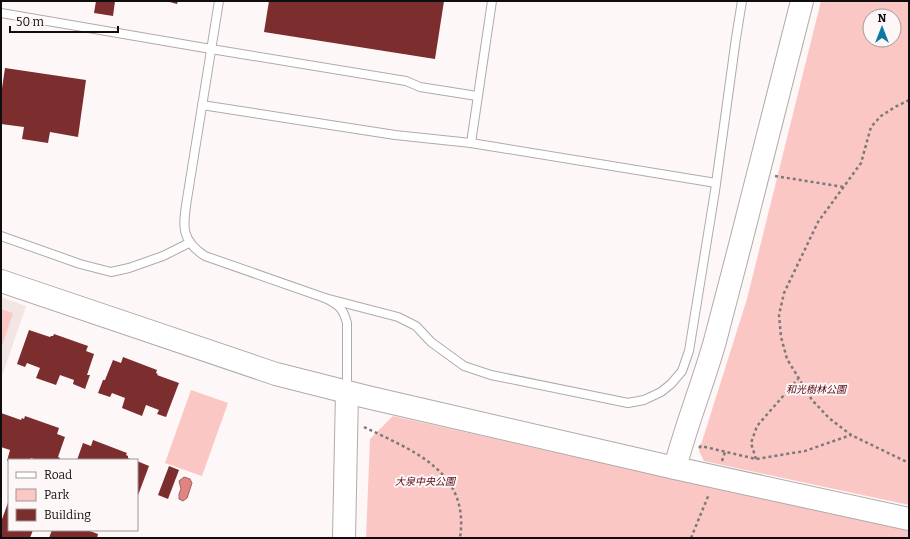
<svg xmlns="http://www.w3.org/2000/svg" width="910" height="539" font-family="Bitter,'Noto Sans JP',serif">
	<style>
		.built { fill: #f3e5e3 }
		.green { fill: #fbc7c4; fill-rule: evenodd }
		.water { fill: #de8582; stroke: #a0615f }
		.building { fill: #7c2d2e }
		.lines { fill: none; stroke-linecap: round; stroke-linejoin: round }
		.lane-casing { stroke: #b0abaa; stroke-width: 10 }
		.secondary-casing { stroke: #b0abaa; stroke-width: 24 }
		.path { stroke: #7d7979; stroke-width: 2.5; stroke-dasharray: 3 3; stroke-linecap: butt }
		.lane { stroke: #fff; stroke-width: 8 }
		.secondary { stroke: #fff; stroke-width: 22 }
		.labels { text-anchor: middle; stroke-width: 4; stroke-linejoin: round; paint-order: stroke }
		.park-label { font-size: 10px; font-style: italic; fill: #5a0912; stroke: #fdf7f7 }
	</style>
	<rect width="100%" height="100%" fill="#fdf7f7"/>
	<!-- built -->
	<path class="built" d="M1,297l25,9 -25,73z"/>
	<!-- green -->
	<g class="green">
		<path d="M821,1h88v504l-205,-44 -5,-10 48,-152zM870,16h24v24h-24z"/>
		<path d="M1,309l12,4 -12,36z"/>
		<path d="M191,390l37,13 -26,73 -37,-13z"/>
		<path d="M393,416l516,115v7h-543l4,-99z"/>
	</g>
	<!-- water -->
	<path class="water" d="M184,477l6,2 2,4 -5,15 -4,3 -4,-2v-5l2,-5 -2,-8z"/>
	<!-- building -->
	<g class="building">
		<path d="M96,1h19l-2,15 -19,-3z"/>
		<path d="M166,1h12l-1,3z"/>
		<path d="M269,1h175l-9,58 -171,-27z"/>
		<path d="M5,68l81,12 -8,57 -28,-5 -2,11 -26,-4 2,-12 -23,-3v-29z"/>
		<path d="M29,330l21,7 1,-1h2l1,-2 34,12 -2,5 8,3 -7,21h3l-5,14 -12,-5 1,-4 -14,-5 -4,10 -20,-7 4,-10 -13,-5 -2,4 -8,-3z"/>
		<path d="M123,357l34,13 -1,3 2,1 -1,1 22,8 -13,34 -9,-3 2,-4 -13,-5 -4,11 -20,-8 3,-10 -13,-5 -2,4 -12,-4 5,-13h2l8,-20 8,3z"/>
		<path d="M1,413l20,7 1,-2 2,1 1,-3 34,12 -2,6 8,3 -7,20 2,1 -1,2h-22l-6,-2 -1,2 -23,1 3,-11 -9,-3z"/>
		<path d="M93,440l34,13 -1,2 2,1v2l5,2h-56l6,-17 8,3z"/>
		<path d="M137,461l12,5 -12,32z"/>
		<path d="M169,466l10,4 -11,29 -10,-4z"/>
		<path d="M9,500v30h24l-3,8h-29v-16z"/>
		<path d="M52,530h35l11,4 -1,4h-48z"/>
	</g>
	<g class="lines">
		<defs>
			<g id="lane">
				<path d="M219,1l-32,198c-4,26 -7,41 18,57l120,42c14,7 18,10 22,25v69"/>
				<path d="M1,13l210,36 195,32 14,6 57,9"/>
				<path d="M202,105l193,30 76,8 245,40"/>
				<path d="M471,143l21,-142"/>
				<path d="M1,236l79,28 31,8 18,-4 34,-12 26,-13"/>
				<path d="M325,298l73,19 18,9 15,16 33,24 27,9 137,28 16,-3 17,-8 10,-8 11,-13 7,-20 26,-160 21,-153 6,-37"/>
			</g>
			<g id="secondary">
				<path d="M1,281l275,93 91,23 308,71 234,51"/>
				<path d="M675,468c11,-43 28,-84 40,-127 30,-113 58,-226 87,-340"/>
				<path d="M344,538l3,-146"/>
			</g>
		</defs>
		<!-- lane casing -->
		<use href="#lane" class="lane-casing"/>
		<!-- secondary casing -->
		<use href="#secondary" class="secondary-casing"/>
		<!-- path -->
		<g class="path">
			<path d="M909,100l-14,7 -14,9 -10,11 -10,36 -43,59 -34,71 -5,22 2,22 6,22 25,41 17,18 22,17 58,28"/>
			<path d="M775,176l69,11"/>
			<path d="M364,427c49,24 106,44 96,111"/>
			<path d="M699,448l2,-2 55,13 49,-8 46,-16"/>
			<path d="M756,459l-5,-16 6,-17 41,-47"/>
			<path d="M722,461l3,-9"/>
			<path d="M691,538l18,-44"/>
		</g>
		<!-- lane -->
		<use href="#lane" class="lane"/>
		<!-- secondary -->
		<use href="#secondary" class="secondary"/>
	</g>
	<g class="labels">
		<!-- park labels -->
		<g class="park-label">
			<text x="816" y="393">和光樹林公園</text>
			<text x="425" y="485">大泉中央公園</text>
		</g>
	</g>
	<!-- border -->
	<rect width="910" height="539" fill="none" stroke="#0f0d0d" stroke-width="4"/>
	<!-- legend -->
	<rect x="8" y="459" width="130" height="72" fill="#fdf7f7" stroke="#9e9999"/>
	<rect x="16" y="472" width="20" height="6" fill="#ffffff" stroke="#9e9999"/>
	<text x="44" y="479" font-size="12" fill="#0f0d0d">Road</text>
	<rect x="16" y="489" width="20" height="12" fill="#fbc7c4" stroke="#9e9999"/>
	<text x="44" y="499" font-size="12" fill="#0f0d0d">Park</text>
	<rect x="16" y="509" width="20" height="12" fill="#7c2d2e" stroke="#9e9999"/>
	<text x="44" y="519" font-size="12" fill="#0f0d0d">Building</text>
	<!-- north arrow -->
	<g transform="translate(882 28)"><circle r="19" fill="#fdf7f7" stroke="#9e9999"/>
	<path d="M0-3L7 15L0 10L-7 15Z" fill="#0c79a3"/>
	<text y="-6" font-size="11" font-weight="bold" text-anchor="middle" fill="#0f0d0d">N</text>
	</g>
	<!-- scale -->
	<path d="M10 26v6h108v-6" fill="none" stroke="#0f0d0d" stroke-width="2"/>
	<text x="16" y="26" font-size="12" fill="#0f0d0d" stroke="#fdf7f7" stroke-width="3" paint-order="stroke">50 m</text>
</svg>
